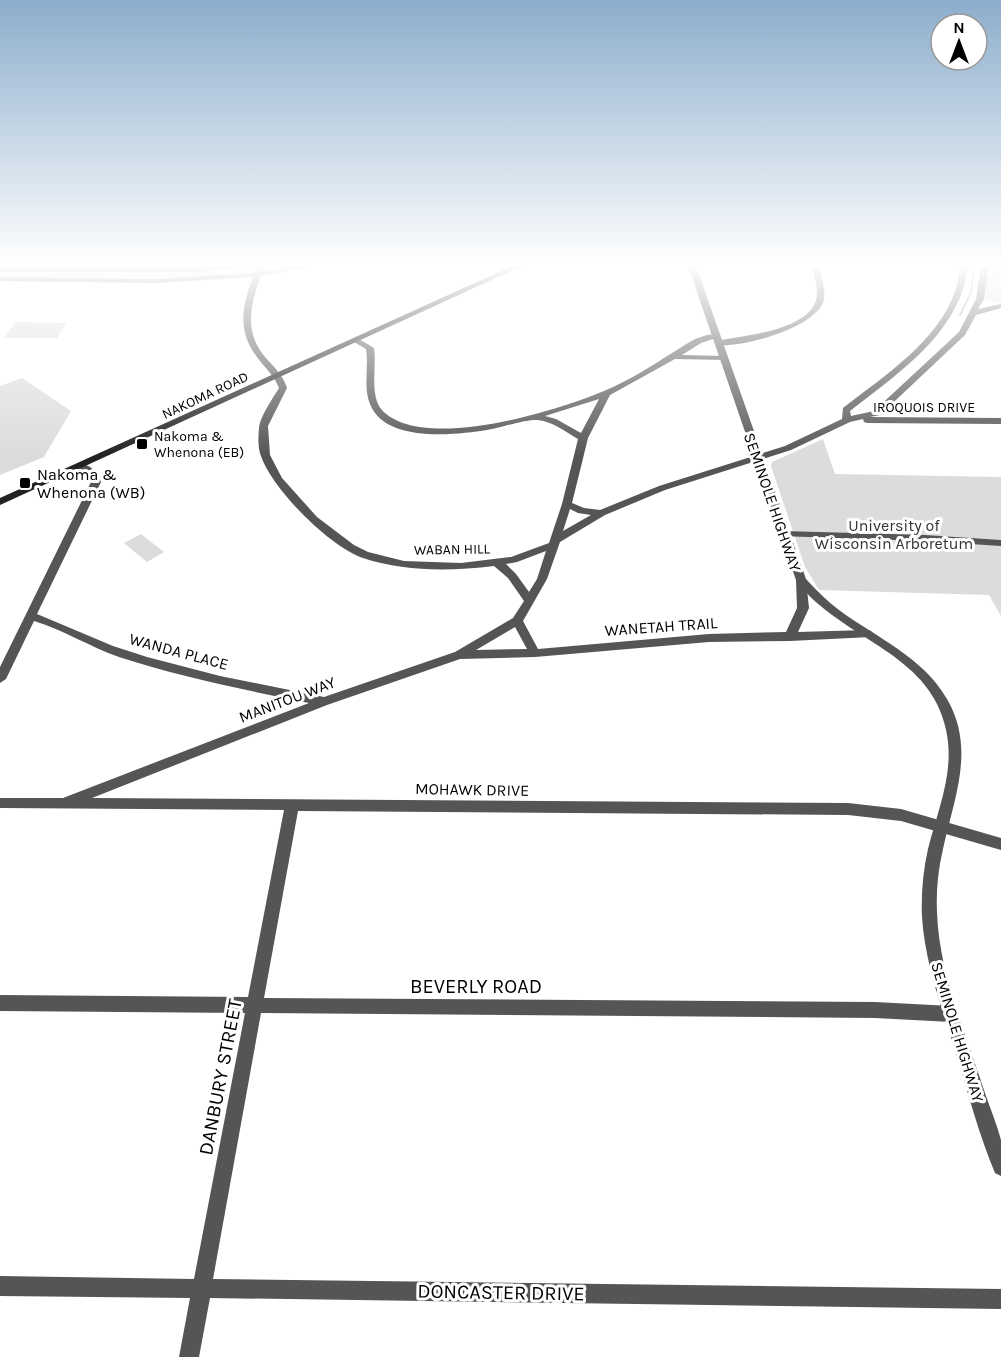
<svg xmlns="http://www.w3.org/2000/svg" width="1001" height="1357" font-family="Karla,sans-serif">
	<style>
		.green { fill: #dcdcdc }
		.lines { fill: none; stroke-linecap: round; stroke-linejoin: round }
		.stream { stroke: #a3a3a3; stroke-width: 2 }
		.minor { fill: #555; fill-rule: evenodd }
		.tertiary { fill: #555; fill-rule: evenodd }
		.secondary { fill: #222; fill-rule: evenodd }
		.poi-dot { fill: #000; stroke: #fff; stroke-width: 2 }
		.labels { text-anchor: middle; stroke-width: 6; stroke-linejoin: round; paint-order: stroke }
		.far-street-label { font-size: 14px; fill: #000; stroke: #fff }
		.far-poi-label { font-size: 14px; fill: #000; stroke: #fff; text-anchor: start }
		.poi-label { font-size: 16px; fill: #000; stroke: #fff; text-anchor: start }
		.street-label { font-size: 16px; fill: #000; stroke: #fff }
		.park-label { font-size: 16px; fill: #333; stroke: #fff }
		.near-street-label { font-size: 20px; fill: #000; stroke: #fff }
	</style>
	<rect width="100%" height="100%" fill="#fff"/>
	<!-- green -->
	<g class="green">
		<path d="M985,266h16v37l-21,-4z"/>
		<path d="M248,270v4l-61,3h-187v-6z"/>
		<path d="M16,322l50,1 -9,15h-53z"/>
		<path d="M22,378l49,33 -27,46 -44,18v-89z"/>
		<path d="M823,439l12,35 166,3v139l-12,-21 -170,-5 -14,-23 -34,-101 1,-4z"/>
		<path d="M141,534l23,18 -17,10 -23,-19z"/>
	</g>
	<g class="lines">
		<!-- stream -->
		<path class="stream" d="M960,315l11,-22 3,-26"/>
		<!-- minor -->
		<g class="minor">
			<path d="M223,266h42l-3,6 35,-6h16l-52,10c-11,29 -17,56 4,81 9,10 18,18 22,31l-19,38 2,29 12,23 35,39 37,28 14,7 36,9 57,2 50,-6 38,-14 13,-39 16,-65c-12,-7 -26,-18 -41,-19 -11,-1 -37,8 -50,10 -32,5 -102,13 -117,-26 -7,-17 -1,-37 -4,-55l-12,-7 -1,-2 4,-2 17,10c3,18 -5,47 8,62 41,44 183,-1 231,-23 29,-13 54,-32 82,-48l12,-4 12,-2v4l-18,6 -19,12 42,1 4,2 -1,2 -52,-1 -65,36 -22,43 -16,65 12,5 16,2 59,-24 126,-40 57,-27 1,-11c41,-32 96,-67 113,-119 2,-7 3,-16 4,-23h8c-2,7 -2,16 -5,23 -17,53 -71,89 -113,122l1,5 23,-5 85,-79 17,-33 5,-33h8l-5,33 -6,10 23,-5v4l-25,7 -11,20 -85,80 -10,2 131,1v6l-134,-1 -3,-1 -1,-3 -13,3 -59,28 -126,40 -60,25 -45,27 -13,37 -24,42 15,28 171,-15 77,-2 11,-24 -1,-28 5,-4 5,4 3,28 -11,24 69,-2 4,1 2,3 -2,3 -81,4 -81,1 -174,15 -75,2 -133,46 -235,93 756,5 53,6 100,29v12l-100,-29 -53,-6 -550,-4 -34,187 611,4 76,4 6,3 2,5 -2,5 -6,3 -76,-4 -614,-5 -48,266 788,10v20l-791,-11 -11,59h-20l11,-59 -190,-2v-20l194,3 51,-266 -245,-2v-16l248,2 36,-187 -284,-2v-10h63l246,-95c-64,-13 -128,-26 -190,-46 -29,-10 -55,-27 -85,-36l-28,58 -6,4v-16l91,-185 -1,-6 -11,-8v-4c10,-1 19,8 22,18l-64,132 76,32 34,11 73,19 104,21 131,-45 58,-34 11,-17 -16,-23 -14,-12c-43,5 -89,6 -131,-8 -33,-11 -91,-69 -102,-102 -3,-7 -3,-19 -2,-27 0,-11 14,-31 20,-41 -5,-13 -14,-20 -22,-31 -20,-26 -15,-51 -4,-80l-97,6 -156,-2v-4l156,2 99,-6 2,-7 -61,6h-196v-4h196zM599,399l-18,34 -25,-14 -11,-3zM570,509l8,4 13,2 -28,16zM546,551l-9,28 -8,13 -13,-18 -10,-10 11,-2zM515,627l12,22 -51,1z"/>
			<path d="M812,266h8c1,11 7,26 3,37 -12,26 -81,45 -107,42v-4c26,-5 87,-10 99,-38 5,-11 -1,-26 -3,-37z"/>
			<path d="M783,531l142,4 76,5v6l-76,-5 -146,-5 -1,-2z"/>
		</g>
		<!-- tertiary -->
		<path class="tertiary" d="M688,266h8l110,313c10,11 21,22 33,31 38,28 84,47 108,89 29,50 7,99 -4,150 -5,21 -7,42 -6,63 2,63 30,125 49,184 5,14 11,29 15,44 0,11 0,24 0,36l-6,-3c-16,-38 -27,-80 -39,-120 -14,-45 -31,-89 -34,-136 -1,-23 1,-46 6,-68 13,-51 34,-93 9,-145 -27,-56 -105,-73 -141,-124z"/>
		<!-- secondary -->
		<path class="secondary" d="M512,266h10l-522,239v-7z"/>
	</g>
	<!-- sky -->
	<linearGradient id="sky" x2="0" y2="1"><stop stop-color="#8cadcc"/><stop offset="0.58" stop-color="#fff"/><stop offset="1" stop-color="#fff" stop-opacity="0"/></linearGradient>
	<rect width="1001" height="456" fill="url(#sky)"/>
	<!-- markers -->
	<g class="poi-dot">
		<rect x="136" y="438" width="12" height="12" rx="3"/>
		<rect x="19" y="477" width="12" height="12" rx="3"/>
	</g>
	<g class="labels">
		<!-- far-street labels -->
		<g class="far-street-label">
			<text transform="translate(205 395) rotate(-25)" y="5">NAKOMA ROAD</text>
			<text x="924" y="412">IROQUOIS DRIVE</text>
			<text transform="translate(452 549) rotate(-1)" y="5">WABAN HILL</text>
		</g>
		<!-- far-poi labels -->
		<g class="far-poi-label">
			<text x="154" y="441">Nakoma &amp;<tspan x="154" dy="16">Whenona (EB)</tspan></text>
		</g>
		<!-- poi labels -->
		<g class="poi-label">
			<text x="37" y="480">Nakoma &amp;<tspan x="37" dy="18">Whenona (WB)</tspan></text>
		</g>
		<!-- street labels -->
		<g class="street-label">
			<text transform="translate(773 502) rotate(71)" y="6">SEMINOLE HIGHWAY</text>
			<text transform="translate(661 626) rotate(-4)" y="6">WANETAH TRAIL</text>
			<text transform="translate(179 651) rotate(15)" y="6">WANDA PLACE</text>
			<text transform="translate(287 699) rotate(-21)" y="6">MANITOU WAY</text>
			<text transform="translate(472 789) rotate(1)" y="6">MOHAWK DRIVE</text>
			<text transform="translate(958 1032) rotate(73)" y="6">SEMINOLE HIGHWAY</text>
		</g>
		<!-- park labels -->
		<g class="park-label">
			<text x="894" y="531">University of<tspan x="894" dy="18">Wisconsin Arboretum</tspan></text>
		</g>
		<!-- near-street labels -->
		<g class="near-street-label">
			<text x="476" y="993">BEVERLY ROAD</text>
			<text transform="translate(220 1077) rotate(-79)" y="7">DANBURY STREET</text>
			<text transform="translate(501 1292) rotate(1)" y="7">DONCASTER DRIVE</text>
		</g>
	</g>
	<!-- north arrow -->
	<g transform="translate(959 42)"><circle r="28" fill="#ffffff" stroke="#999999" stroke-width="1.5"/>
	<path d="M0-4.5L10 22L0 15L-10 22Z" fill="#000000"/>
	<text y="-9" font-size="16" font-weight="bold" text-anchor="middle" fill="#000000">N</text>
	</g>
</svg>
